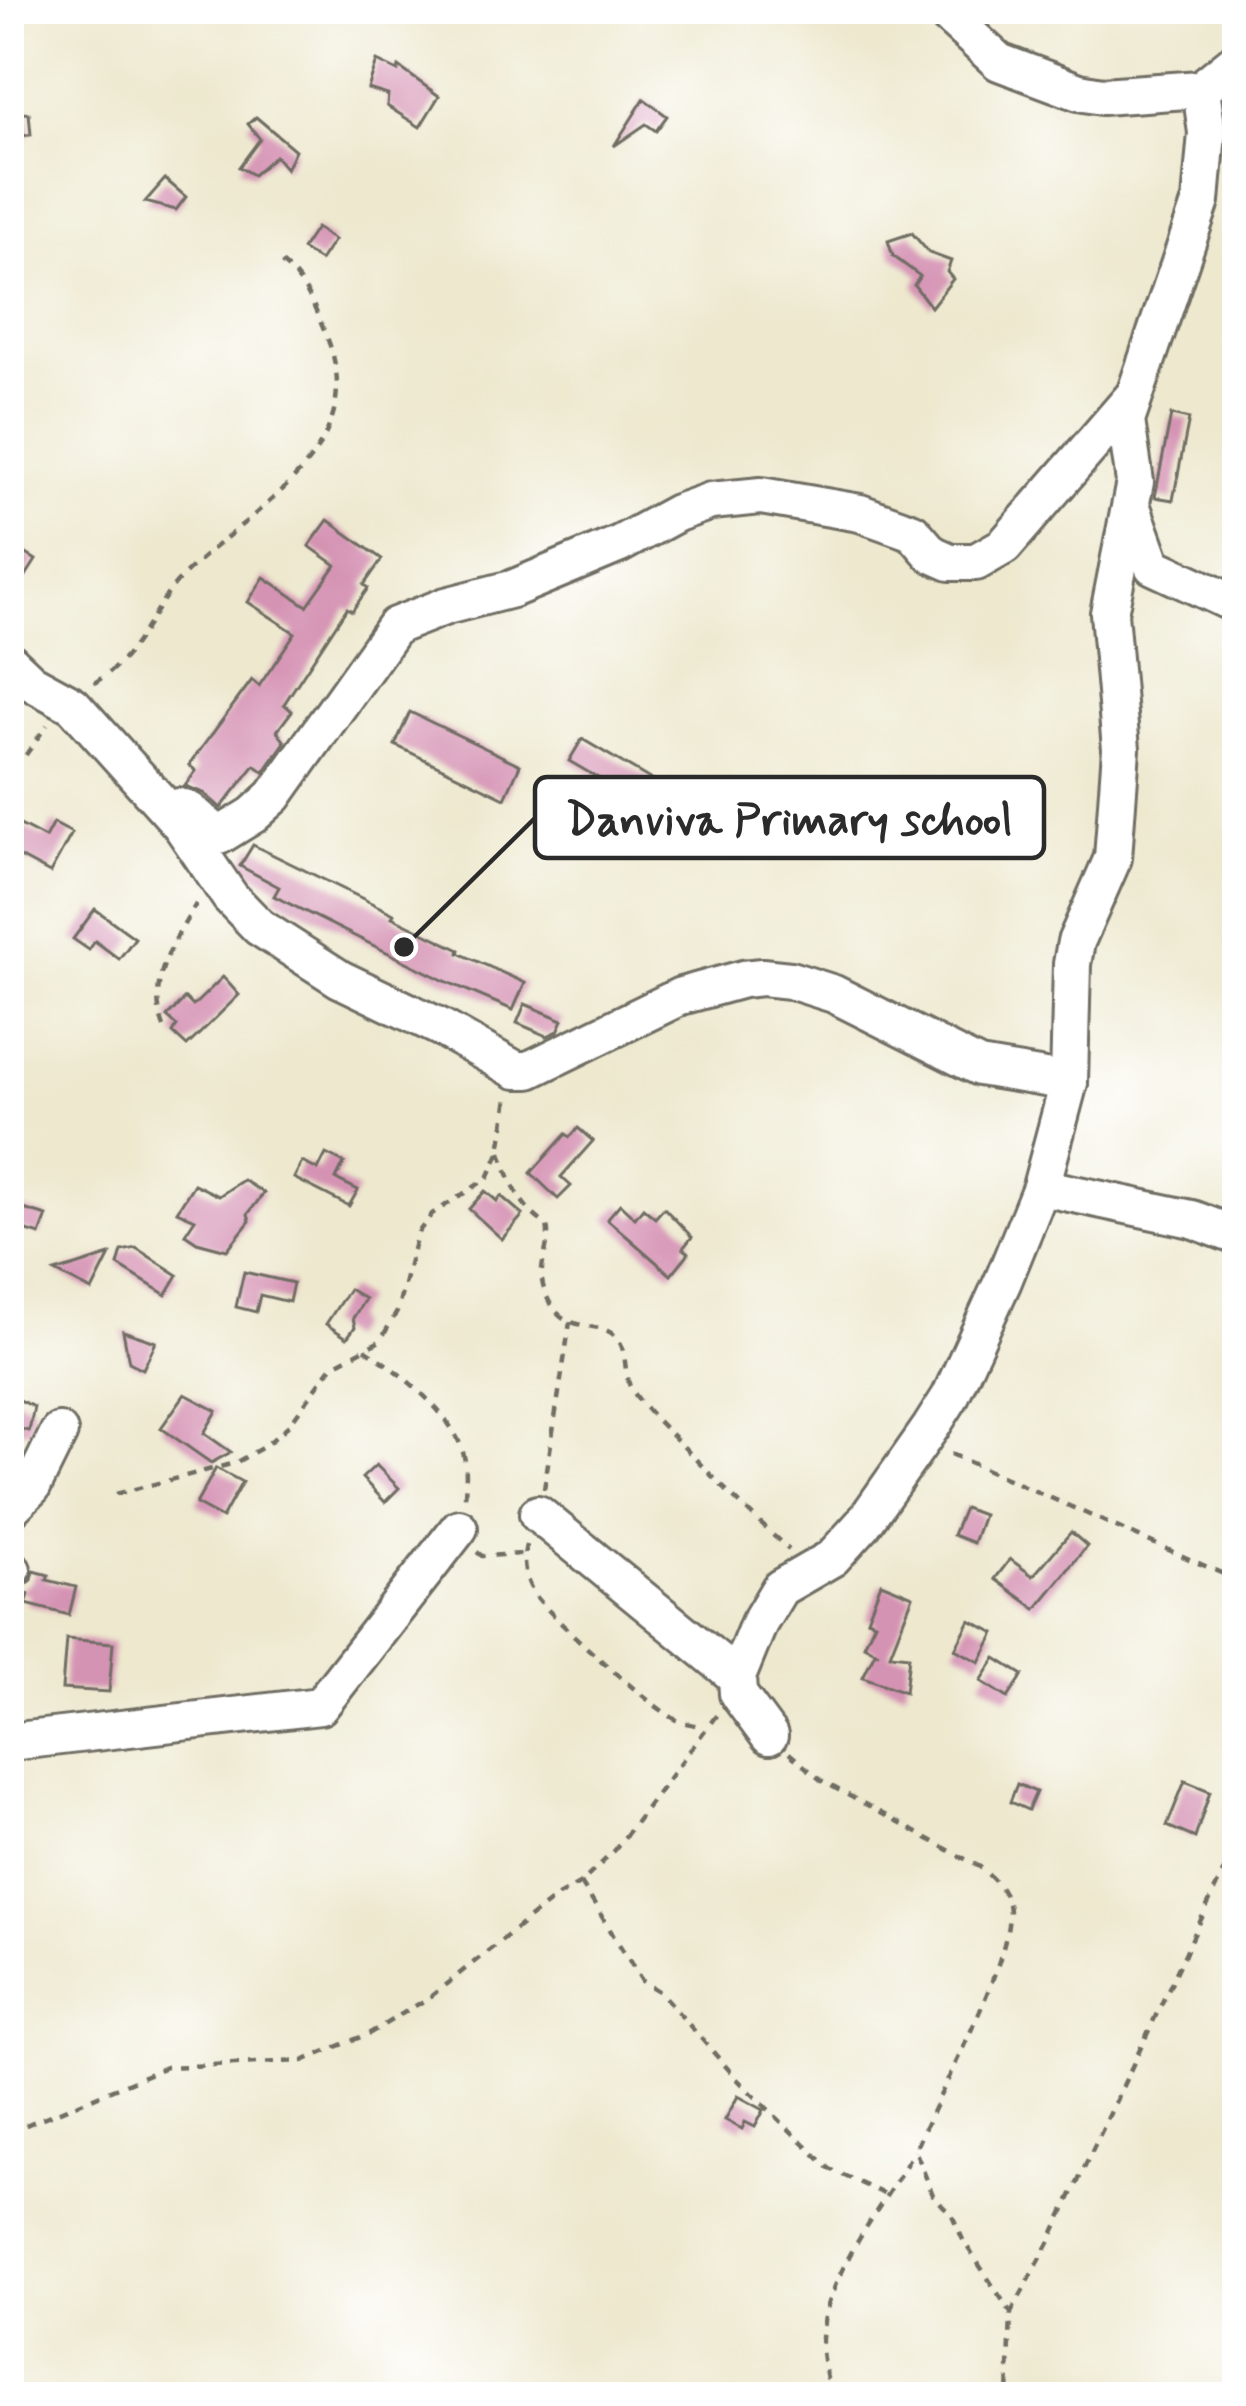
<svg xmlns="http://www.w3.org/2000/svg" width="1246" height="2406" font-family="Mynerve,sans-serif">
	<style>
		.building { fill: #d593b4 }
		.lines { fill: none; stroke-linecap: round; stroke-linejoin: round }
		.minor-casing { stroke: #6f6d64; stroke-width: 42 }
		.path { stroke: #6f6d64; stroke-width: 4.5; stroke-dasharray: 9 9; stroke-linecap: butt }
		.minor { stroke: #fff; stroke-width: 36 }
		.leader { fill: none; stroke: #2b2b2b; stroke-width: 4.5 }
		.callout-dot { fill: #2b2b2b; stroke: #fff; stroke-width: 4.5 }
		.callout { fill: #fff; stroke: #2b2b2b; stroke-width: 4.5 }
		.callout-label { font-size: 45px; text-anchor: middle; font-weight: bold; fill: #2b2b2b }
	</style>
	<rect width="100%" height="100%" fill="#fff"/>
	<filter id="ink" filterUnits="userSpaceOnUse"><feTurbulence type="fractalNoise" baseFrequency=".00833" numOctaves="2"/><feDisplacementMap in="SourceGraphic" scale="24" xChannelSelector="R" yChannelSelector="G"/><feConvolveMatrix kernelMatrix="1 2 1 2 8 2 1 2 1" color-interpolation-filters="sRGB"/></filter>
	<filter id="wash" filterUnits="userSpaceOnUse"><feTurbulence type="fractalNoise" baseFrequency=".004" numOctaves="4" result="noise"/><feDisplacementMap in="SourceGraphic" scale="48" xChannelSelector="R" yChannelSelector="G"/><feGaussianBlur stdDeviation="2.7" result="paint"/><feColorMatrix in="noise" values="0 0 0 0 0 0 0 0 0 0 0 0 0 0 0 0 0 1.4 0 .05"/><feComposite in="paint" operator="in"/></filter>
	<g filter="url(#wash)">
		<rect width="100%" height="100%" fill="#ede8ce"/>
		<g id="blocks">
			<!-- building -->
			<g class="building">
				<path d="M377,61l21,10 1,-4 40,29 -19,31 -33,-21 1,-11 -20,-6z"/>
				<path d="M644,99l23,17 -11,15 -10,-7 -32,22z"/>
				<path d="M29,113l2,22 -22,2v-23z"/>
				<path d="M256,117l39,33 -9,19 -11,-13 -22,19 -14,-8 21,-28 -12,-15z"/>
				<path d="M165,179l21,18 -10,13 -31,-8z"/>
				<path d="M316,228l18,12 -14,21 -18,-12z"/>
				<path d="M912,233l17,20 22,8 -4,11 6,7 -22,28 -17,-22 6,-9 -27,-20 -5,-15z"/>
				<path d="M1171,415l18,4 -16,81 -18,-3z"/>
				<path d="M328,520l54,39 -18,26 4,3 -16,23 -5,-3 -63,96 8,7 -15,20 8,11 -21,30 -9,-7 -34,43 -17,-15 -19,-7 11,-15 -7,-6 63,-85 7,6 36,-53 -47,-31 16,-25 43,29 29,-41 -27,-19z"/>
				<path d="M9,543l27,17 -14,22 -13,-8z"/>
				<path d="M410,712l110,53 -15,33 -110,-53z"/>
				<path d="M582,739l78,46 -21,37 -39,-23v-20l-31,-18z"/>
				<path d="M53,823l19,10 -22,40 -41,-22 9,-27 27,14z"/>
				<path d="M253,845l141,69 -2,3 68,33 -1,3 66,30 -12,27 -68,-29 -171,-85 5,-9 -39,-21z"/>
				<path d="M95,909l40,29 -16,21 -24,-18 -6,9 -16,-11z"/>
				<path d="M223,977l16,18 -52,51 -14,-13 4,-7 -10,-9 18,-19 8,8z"/>
				<path d="M525,1004l38,16 -5,11 -11,5 -30,-13z"/>
				<path d="M578,1128l15,13 -32,36 10,9 -13,13 -27,-26 35,-39 4,3z"/>
				<path d="M326,1154l18,9 -8,16 22,11 -9,16 -55,-28 8,-16 16,8z"/>
				<path d="M243,1180l21,13 -16,21 2,7 -23,29 -30,-8 -12,-8 10,-15 -18,-8 17,-27 25,12z"/>
				<path d="M485,1191l12,10 4,-5 22,19 -21,24 -33,-30z"/>
				<path d="M620,1204l15,14 8,-10 12,10 9,-10 28,29 -9,11 6,5 -18,22 -64,-56z"/>
				<path d="M20,1208l27,8 -7,19 -26,-8z"/>
				<path d="M136,1248l42,27 -12,20 -48,-30 4,-14z"/>
				<path d="M110,1255l-18,36 -37,-19 21,-6z"/>
				<path d="M244,1272l49,11 -4,19 -29,-7 -4,17 -20,-5z"/>
				<path d="M349,1289l16,10 -12,19 2,9 -8,11 -21,-14z"/>
				<path d="M123,1331l33,11 -13,27 -14,-7z"/>
				<path d="M185,1394l32,17 -13,22 27,19 -20,11 -50,-35z"/>
				<path d="M9,1395l25,12 -5,24 -20,-4z"/>
				<path d="M376,1465l23,23 -14,14 -23,-24z"/>
				<path d="M216,1468l26,14 -20,36 -26,-14z"/>
				<path d="M964,1508l19,7 -10,28 -20,-8z"/>
				<path d="M1071,1532l16,14 -51,63 -41,-30 15,-20 23,17z"/>
				<path d="M34,1571l15,4 -2,5 29,7 -7,28 -43,-11 3,-10 -11,-3 14,-11z"/>
				<path d="M881,1583l32,13 -23,58 19,2 -4,36 -42,-15 12,-25 4,1 -15,-8 11,-23 -8,-3z"/>
				<path d="M970,1620l25,13 -15,29 -25,-13z"/>
				<path d="M66,1639l47,4 -4,49 -47,-3z"/>
				<path d="M996,1658l27,17 -15,23 -27,-17z"/>
				<path d="M1185,1781l25,10 -15,47 -28,-12z"/>
				<path d="M1017,1784l19,8 -8,18 -18,-8z"/>
				<path d="M738,2096l26,14 -9,17 -10,-5 -3,7 -17,-9z"/>
			</g>
		</g>
	</g>
	<g filter="url(#ink)">
		<use href="#blocks" fill-opacity="0" stroke="#6f6d64" stroke-width="3"/>
		<g class="lines">
			<defs>
				<g id="minor">
					<path d="M941,9l58,53 80,30 23,4 99,-7 36,-29"/>
					<path d="M1133,510l20,56 84,39"/>
					<path d="M9,661l22,21 42,23 108,120 49,72 29,30 81,52 100,48 76,43h13l152,-74 62,-17 19,-2 28,3 44,14 145,73 90,15"/>
					<path d="M179,807l11,4 29,25 34,-21 21,-19 121,-170 51,-20 66,-17 108,-45 57,-31 34,-12 50,-5 99,17 53,19 19,22 18,8h26l28,-16 128,-148"/>
					<path d="M1041,1187l151,32 45,17"/>
					<path d="M9,1510l23,-23 27,-55"/>
					<path d="M538,1514l199,163"/>
					<path d="M9,1566l3,4"/>
					<path d="M769,1736l-31,-42 -1,-17 22,-54 21,-35 52,-30 31,-34 68,-97 19,-30 53,-116 38,-94 28,-105 3,-118 4,-22 37,-84 8,-109 -12,-136 26,-131 -9,-61 75,-220 6,-68 -6,-44"/>
					<path d="M9,1742l311,-36 139,-178"/>
				</g>
			</defs>
			<!-- minor casing -->
			<use href="#minor" class="minor-casing"/>
			<!-- path -->
			<g class="path">
				<path d="M94,683c48,-29 53,-70 88,-106 71,-72 197,-127 141,-249 -13,-31 -19,-47 -45,-68"/>
				<path d="M9,761l16,-5 22,-31"/>
				<path d="M164,1027c-18,-47 9,-83 32,-123"/>
				<path d="M501,1152c8,29 20,57 46,73 5,21 -11,41 -3,64 16,50 54,28 72,48 13,14 6,37 16,53 13,20 33,38 50,55 34,36 70,71 107,105"/>
				<path d="M365,1349c34,23 95,69 100,113 2,12 0,26 0,38"/>
				<path d="M951,1454l286,126"/>
				<path d="M544,1489l26,-167"/>
				<path d="M116,1494l119,-31 30,-17 24,-21 43,-59 48,-25 17,-29 20,-78 15,-20 56,-36 12,-27 8,-53"/>
				<path d="M526,1545c-4,16 -2,31 6,45 11,22 121,119 145,130 8,3 18,5 27,7"/>
				<path d="M477,1552l5,4 42,-2"/>
				<path d="M789,1753l33,28 158,86c14,13 29,25 29,46 -1,58 -70,179 -94,237l18,45 19,20 12,27 47,71 -3,84"/>
				<path d="M581,1883l61,98 18,11 77,87 93,90 56,26"/>
				<path d="M9,2132l157,-65 137,-6 67,-28 60,-36 126,-100 25,-14 34,-33 103,-137"/>
				<path d="M1011,2313l38,-70 188,-400"/>
				<path d="M830,2397c-1,-15 -7,-31 -8,-46 -4,-69 60,-142 92,-200"/>
			</g>
			<!-- minor -->
			<use href="#minor" class="minor"/>
		</g>
	</g>
	<!-- callouts -->
	<path class="leader" d="M404 947L535 818"/>
	<circle class="callout-dot" cx="404" cy="947" r="12"/>
	<rect class="callout" x="535" y="777" width="509" height="81" rx="12"/>
	<g class="callout-label">
		<text x="789" y="834">Danviva Primary school</text>
	</g>
	<!-- margin -->
	<rect width="1246" height="2406" fill="none" stroke="#fff" stroke-width="48"/>
</svg>
